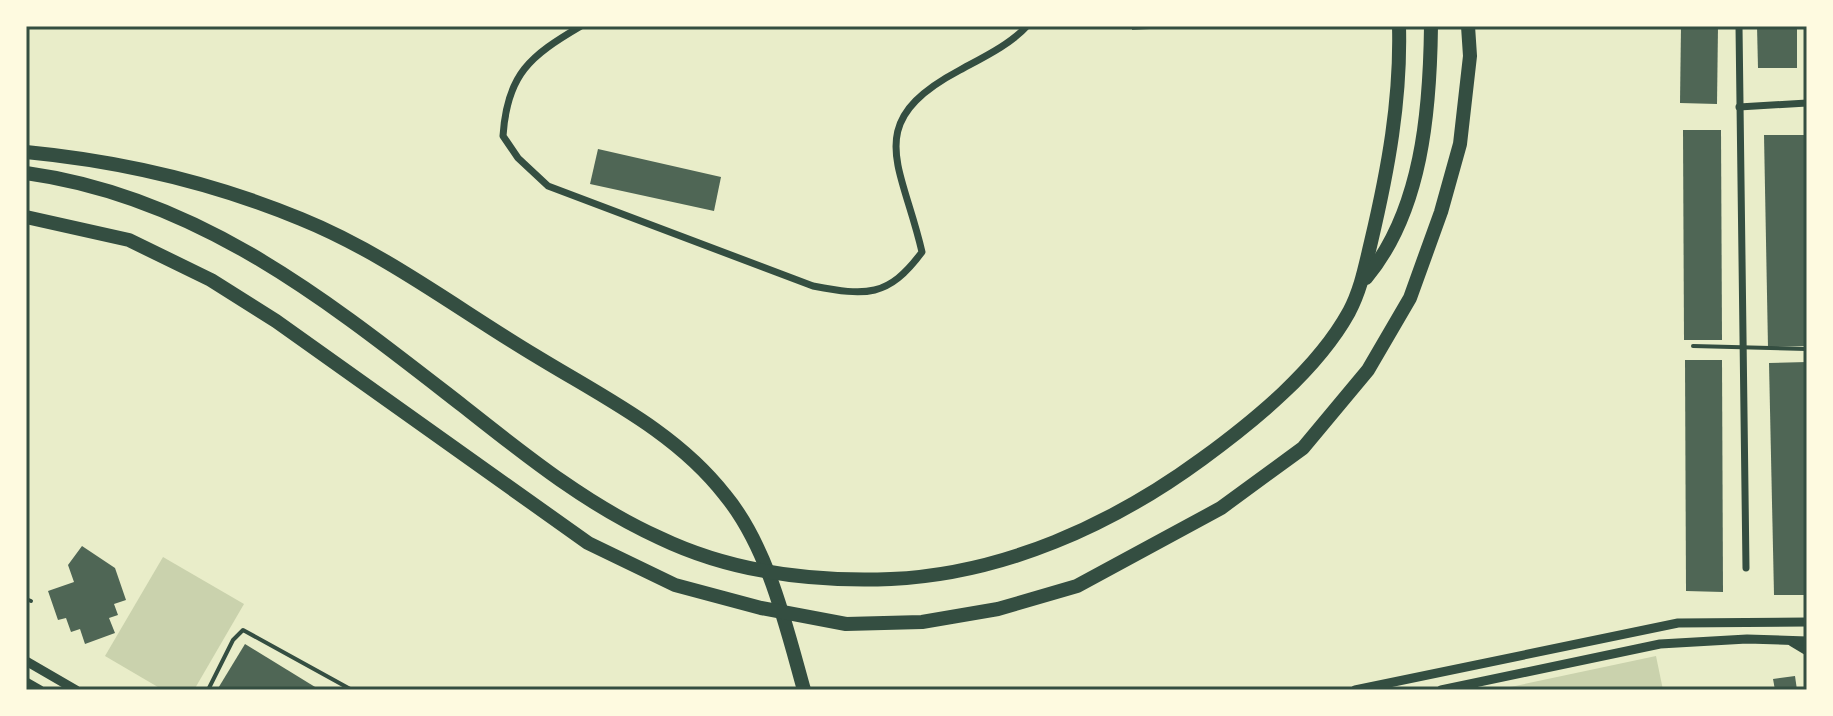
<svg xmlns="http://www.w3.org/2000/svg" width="1833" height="716" font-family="'Public Sans',sans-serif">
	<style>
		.green { fill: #cad2ad }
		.building { fill: #4f6655 }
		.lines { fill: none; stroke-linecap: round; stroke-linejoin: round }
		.service { stroke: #344e41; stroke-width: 4 }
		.minor { stroke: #344e41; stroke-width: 7 }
		.tertiary { stroke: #344e41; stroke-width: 9 }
		.motorway { stroke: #344e41; stroke-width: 14 }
		.neatline { fill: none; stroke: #344e41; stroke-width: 3 }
	</style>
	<rect width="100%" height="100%" fill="#e9edc9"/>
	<!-- green -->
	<g class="green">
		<path d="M163,557l81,47 -50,86h-31l-58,-34z"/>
		<path d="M1656,656l7,34h-167z"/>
	</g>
	<!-- building -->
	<g class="building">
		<path d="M1132,26h35v2l-35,2z"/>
		<path d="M1681,26h37l-1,78 -37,-1z"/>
		<path d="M1757,26h40v42h-39z"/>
		<path d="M1683,130h38l1,210h-38z"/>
		<path d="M1764,135h43v211l-39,1z"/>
		<path d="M598,149l123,28 -7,34 -124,-27z"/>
		<path d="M1685,360h37l1,232 -37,-1z"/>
		<path d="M1807,362v233h-33l-5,-232z"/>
		<path d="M82,546l33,22 11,32 -12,4 4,11 -9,3 6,15 -30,11 -5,-15 -9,3 -5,-14 -8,2 -10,-29 26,-9 -6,-17z"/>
		<path d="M245,644l75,46h-103z"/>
		<path d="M1795,676l2,14h-22l-2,-11z"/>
	</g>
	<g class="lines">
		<!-- service -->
		<g class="service">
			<path d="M1693,346l114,3"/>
			<path d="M26,599l5,2"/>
			<path d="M208,690l25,-50 10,-10 109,60"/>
		</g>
		<!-- minor -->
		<g class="minor">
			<path d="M581,26c-51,30 -74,48 -78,110l15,22 30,28 265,100c53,10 75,12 109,-34 -20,-88 -62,-129 38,-182 22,-12 51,-26 67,-44"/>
			<path d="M1739,26l7,542"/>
			<path d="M1739,107l68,-4"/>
		</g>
		<!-- tertiary -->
		<g class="tertiary">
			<path d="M1792,642l15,9"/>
			<path d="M26,661l50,29"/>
			<path d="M26,682l14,8"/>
			<path d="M1355,690l323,-67 129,-1"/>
			<path d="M1441,690l219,-46 87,-5 60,2"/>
		</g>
		<!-- motorway -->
		<g class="motorway">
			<path d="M26,152c94,9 188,31 275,67 84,34 158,91 235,137 67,41 140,76 189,139 43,52 61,131 79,195"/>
			<path d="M26,173c174,24 303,129 437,233 62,49 124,99 197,132 71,34 153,44 231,41 112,-5 221,-54 311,-120 52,-38 115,-89 147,-147 12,-23 16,-45 22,-70 17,-72 30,-142 28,-216"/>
			<path d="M26,217l103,23 82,40 65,41 312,222 87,42 86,23 85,16 76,-2 76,-13 79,-23 144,-78 82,-60 65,-78 42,-72 31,-86 19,-68 10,-88 -2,-30"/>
			<path d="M1366,278c56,-67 64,-167 65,-252"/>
		</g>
	</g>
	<!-- border -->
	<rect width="1833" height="716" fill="none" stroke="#fefae0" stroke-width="56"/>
	<rect x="28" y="28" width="1777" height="660" class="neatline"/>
</svg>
